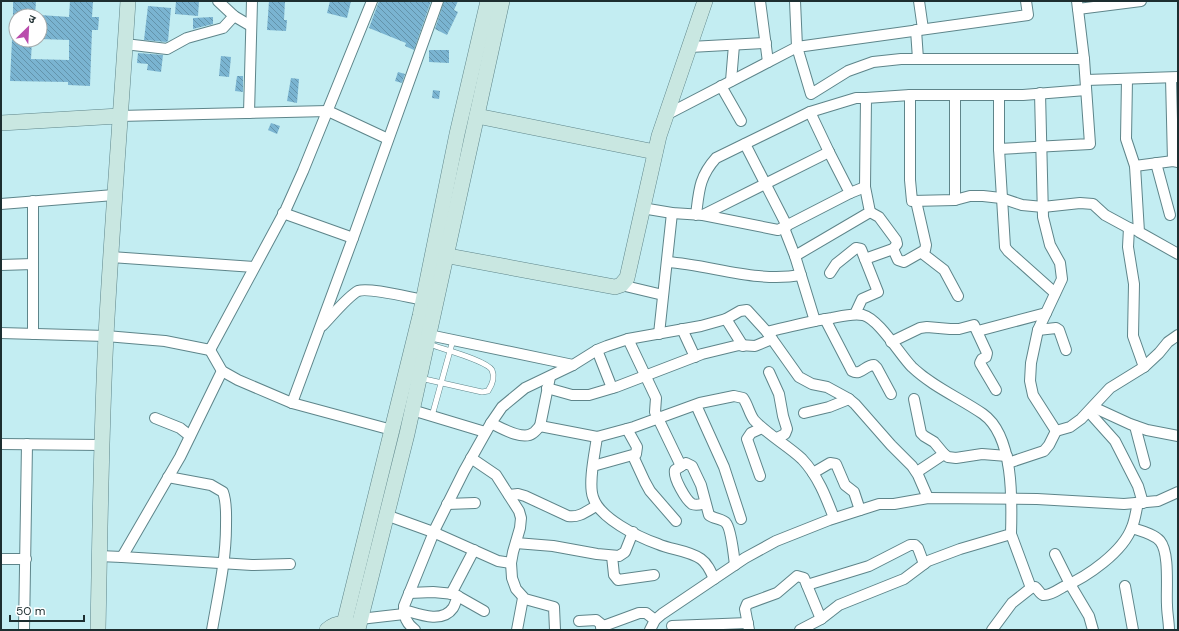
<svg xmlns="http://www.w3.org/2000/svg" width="1179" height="631" font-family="'DM Sans','Noto Sans Devanagari',sans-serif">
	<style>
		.building { fill: url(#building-back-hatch) }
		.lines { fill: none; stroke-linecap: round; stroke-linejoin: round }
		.lane-casing { stroke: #5e858a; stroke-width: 6 }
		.street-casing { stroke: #5e858a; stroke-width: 12 }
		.secondary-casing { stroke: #5e858a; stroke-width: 16 }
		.lane { stroke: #fff; stroke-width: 5 }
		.street { stroke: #fff; stroke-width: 10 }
		.secondary { stroke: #c9e7e1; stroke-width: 15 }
	</style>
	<defs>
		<pattern id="building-back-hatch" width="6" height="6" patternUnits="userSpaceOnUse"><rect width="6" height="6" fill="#7ab4d1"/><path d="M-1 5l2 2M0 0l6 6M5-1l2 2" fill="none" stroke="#6393aa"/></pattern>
	</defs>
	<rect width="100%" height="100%" fill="#c3edf2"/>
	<!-- building -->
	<g class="building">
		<path d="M13,1h23l-1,15h-22z"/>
		<path d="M70,1h23l-1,16h7l-1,13h-6l-2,56 -22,-1v-3l-58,-1 2,-41h20l-1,19 38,1v-20l-29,-1v-24l29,2z"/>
		<path d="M176,1h23l-1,15 -23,-2z"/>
		<path d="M269,1h16l-1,19h3l-1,11 -19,-1z"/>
		<path d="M330,1h21l-4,17 -20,-5z"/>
		<path d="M379,1h52l-17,49 -9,-4 1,-3 -37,-15z"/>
		<path d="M444,1h14l-4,9 4,2 -11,23 -12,-6z"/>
		<path d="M148,6l23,2 -3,33 -2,1 -22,-2z"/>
		<path d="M213,17v7l-20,5v-11z"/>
		<path d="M429,50h20v13l-20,-1z"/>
		<path d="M138,53l25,2 -2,17 -14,-2 1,-6 -11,-1z"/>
		<path d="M221,56l10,1 -2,20 -10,-1z"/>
		<path d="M398,72l7,2 -3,9 -7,-2z"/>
		<path d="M237,76h6v16l-8,-1z"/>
		<path d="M291,78l8,1 -2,24 -10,-2z"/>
		<path d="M433,90l7,1 -1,8 -7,-1z"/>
		<path d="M271,123l9,3 -3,8 -9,-4z"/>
	</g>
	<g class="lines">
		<defs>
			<g id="lane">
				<path d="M420,378l62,14 6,-1c4,-6 7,-14 4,-21 -6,-10 -50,-21 -63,-26"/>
				<path d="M432,416l21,-76"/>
			</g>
			<g id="street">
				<path d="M218,1l16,15 17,10"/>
				<path d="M760,1l8,61"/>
				<path d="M919,1l4,28"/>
				<path d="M1026,1l2,14 -231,32 14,47 37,-23 25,-9 28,-3h183"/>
				<path d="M1078,9l63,-8"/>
				<path d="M916,30l2,29"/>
				<path d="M125,44l42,5 20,-11 36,-10 11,-12"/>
				<path d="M690,47l76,-4"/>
				<path d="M1171,78l2,83"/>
				<path d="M1127,79l-1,60 9,27 4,66 39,22"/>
				<path d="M1086,80l92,-3"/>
				<path d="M731,81l3,-36"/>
				<path d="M721,86l20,35"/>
				<path d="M1040,93l3,124 7,28 10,18 2,16 -24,51 -7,33 -1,18 3,14 23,36"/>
				<path d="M910,95v85l2,21 43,-1 15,-4h13l18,2 21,7 21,2 37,-4 13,1 12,11 24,13"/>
				<path d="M955,95v105"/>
				<path d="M999,95v54l6,98 3,4 47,42"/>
				<path d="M810,112l46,-14h10"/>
				<path d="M249,113l3,-112"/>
				<path d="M666,115l131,-68 -2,-46"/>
				<path d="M119,116l209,-5 60,28"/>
				<path d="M745,144l42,82"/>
				<path d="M999,149l91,-5 -6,-85 -7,-58"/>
				<path d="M1156,163l14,52"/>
				<path d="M1135,166l38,-5 5,1"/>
				<path d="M850,193l15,-6 1,-89 44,-3h113l63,-5"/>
				<path d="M1,204l113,-9"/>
				<path d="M642,208l30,5 31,2 75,15 72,-37 -21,-41 -19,-40 -94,46c-17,19 -17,33 -20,57"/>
				<path d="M283,213l70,25"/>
				<path d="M703,215l126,-63"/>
				<path d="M784,228l11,28 20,65"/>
				<path d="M1136,230l-7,-2 -1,19 6,37 -1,52 11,31"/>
				<path d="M893,249l5,11 6,2 21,-12 1,-5 -10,-44"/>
				<path d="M922,253l22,17 14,26"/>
				<path d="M795,256l75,-44 -5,-25"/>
				<path d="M111,257l143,10"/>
				<path d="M865,259l28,-10 4,-5 -1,-4 -17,-23 -9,-5"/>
				<path d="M667,262c45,3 88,21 134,13"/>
				<path d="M33,264v-63"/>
				<path d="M1,265l32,-1v70"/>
				<path d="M830,273l6,-9 20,-16 5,1 17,43 -16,7 -7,15"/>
				<path d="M621,285l42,10"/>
				<path d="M726,319l17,27"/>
				<path d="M825,319l27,52c9,5 13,-6 22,-6l3,3 14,26"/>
				<path d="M322,326c9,-9 26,-30 36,-35 11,-4 53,7 66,9"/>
				<path d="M682,329l13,28"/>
				<path d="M1038,330l18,-2 3,2 7,20"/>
				<path d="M978,331l68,-18"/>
				<path d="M767,332c22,-5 43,-11 65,-14 10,-2 21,-5 31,-3 16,4 37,40 49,52 21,20 48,31 71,47 31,22 29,87 28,120l-51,15 -32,12 -24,18 -65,26 -18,14 -21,11"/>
				<path d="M1,333l105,3 59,5 45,9 76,-141 17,-38 69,-170"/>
				<path d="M659,334l13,-121"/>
				<path d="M429,335l144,30"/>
				<path d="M628,339l28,59 -1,14 26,54"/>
				<path d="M891,342l29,-14 7,-1 23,2h9l15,-4 13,28 -1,4 -4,2 -2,4 16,27"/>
				<path d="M210,350l12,21 16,9 54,23 100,27"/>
				<path d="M597,350l15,38"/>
				<path d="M769,372l10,22 4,22 4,13 -2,5 -8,4"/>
				<path d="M550,377l-10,49 57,11 37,-10 66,-24 34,-7 9,2c5,7 6,15 11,22 14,15 33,25 48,39 16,17 24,38 32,59"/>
				<path d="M547,388l25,7h17l27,-8 86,-33 37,-9 16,1 17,-7"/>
				<path d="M914,399l7,34 3,3 10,6 10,12 4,3 8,1 26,-4 25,2"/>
				<path d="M292,403l61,-165 85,-237"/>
				<path d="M696,405l28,62 17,52"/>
				<path d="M1093,407l37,17 17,6 31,6"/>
				<path d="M412,410l73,22"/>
				<path d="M1089,412l26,29 23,45 5,17"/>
				<path d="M804,413l25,-6 20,-8"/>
				<path d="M155,418l25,10 10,8"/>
				<path d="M491,423c10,5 32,18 42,10 2,-1 5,-5 7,-7"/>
				<path d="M1135,426l10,38"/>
				<path d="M1056,431l14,-4 11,-8 29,-31 34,-21 15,-14 9,-11 10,-7"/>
				<path d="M597,437c-2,15 -9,46 -4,60 6,21 45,40 65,47 13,6 30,6 43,15 7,5 10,13 13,20"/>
				<path d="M1,444l101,1"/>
				<path d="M633,456l12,26 5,9 26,30"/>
				<path d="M471,458l25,17 23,36 2,7 -1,10 -7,24 -2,11 1,15 4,11 9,10 29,8 1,23"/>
				<path d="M1008,463l36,-12 5,-6 7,-14"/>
				<path d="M593,466l43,-12 1,-7 -10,-18"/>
				<path d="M917,472l27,-18"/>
				<path d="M813,473l17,-10 6,1 9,21 9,7 6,18"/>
				<path d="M760,476l-13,-37 4,-6 11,-5"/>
				<path d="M168,477l43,8 12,7c4,11 3,22 3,34 0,35 -8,69 -14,104"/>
				<path d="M509,495l9,-1 7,2 43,20c11,2 19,-5 28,-10"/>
				<path d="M705,503c-4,1 -8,3 -13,1 -6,-4 -19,-26 -17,-34l11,-7 6,3 9,19 8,30c5,4 14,4 17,8 5,5 8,34 9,42"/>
				<path d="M447,504l28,-1"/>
				<path d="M386,515l47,17 65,29 13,2"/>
				<path d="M1132,528c9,3 22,6 28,13 10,12 6,49 7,64 0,8 2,17 2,25"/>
				<path d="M1011,534l20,54"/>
				<path d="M516,543l37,3 44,8 22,2 6,-4 8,-20"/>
				<path d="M1055,554l15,30 19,32 4,14"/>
				<path d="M99,556l23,1 58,-100 42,-86"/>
				<path d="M612,556l2,19 4,5 36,-5"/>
				<path d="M122,557l130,8 38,-1"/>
				<path d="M1,559h25"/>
				<path d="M807,585l62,-19 41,-21h5l3,3 6,16"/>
				<path d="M1125,586l8,44"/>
				<path d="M409,593l24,-1 21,2 30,17"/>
				<path d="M451,594l23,-44"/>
				<path d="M404,610c14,4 38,14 49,-2 2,-3 3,-8 5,-12"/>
				<path d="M360,619l44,-5"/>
				<path d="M579,621l17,-1 5,4 1,6"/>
				<path d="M672,626l76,-3"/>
				<path d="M601,627l38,-14h7l9,7"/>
				<path d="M24,630l3,-186"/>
				<path d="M415,630c-9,-7 -11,-13 -11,-24l32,-79 28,-56 27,-48 11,-16 23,-19 48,-23 24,-15 10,-4 21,-7 73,-13 25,-7 14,-8 7,-1 20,22 32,45 13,7 15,3 22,12 6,5 36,41 21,21 6,9 10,23"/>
				<path d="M517,630l6,-32"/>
				<path d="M650,630l5,-10 7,-6 83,-56 31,-17 53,-21 50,-16h15l34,-6 109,1 87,5 34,-3 20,-9"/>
				<path d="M749,630l-4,-21 2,-5 30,-11 20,-17 7,2 17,41"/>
				<path d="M992,630l20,-27 19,-15 4,-1c3,2 5,7 8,8 6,1 15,-5 20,-8 24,-10 60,-35 69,-60 3,-7 4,-16 6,-24"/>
			</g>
			<g id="secondary">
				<path d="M477,116l178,36"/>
				<path d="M1,123l118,-7"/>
				<path d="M438,254l177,33 6,-2 6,-7 32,-142 46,-135"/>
				<path d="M344,624l76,-308 37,-182 31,-133"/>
				<path d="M358,629l49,-195 95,-433"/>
				<path d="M98,630c2,-98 3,-196 8,-294 6,-112 15,-223 22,-335"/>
				<path d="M327,630c8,-7 17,-8 27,-3"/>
			</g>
		</defs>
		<!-- lane casing -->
		<use href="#lane" class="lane-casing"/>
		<!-- street casing -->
		<use href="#street" class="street-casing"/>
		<!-- secondary casing -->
		<use href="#secondary" class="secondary-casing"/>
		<!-- lane -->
		<use href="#lane" class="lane"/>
		<!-- street -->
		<use href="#street" class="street"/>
		<!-- secondary -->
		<use href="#secondary" class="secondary"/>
	</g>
	<!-- border -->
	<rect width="1179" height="631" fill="none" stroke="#1d2e30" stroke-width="4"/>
	<!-- north arrow -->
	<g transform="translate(28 28) rotate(24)"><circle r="19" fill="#ffffff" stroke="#a5abac"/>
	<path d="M0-3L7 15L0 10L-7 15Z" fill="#ba4dad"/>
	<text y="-6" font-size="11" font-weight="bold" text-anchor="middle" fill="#1d2e30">उ</text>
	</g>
	<!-- scale -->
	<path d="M10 615v6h74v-6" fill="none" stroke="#1d2e30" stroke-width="2"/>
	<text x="16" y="615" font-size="12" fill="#1d2e30" stroke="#ffffff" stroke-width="3" paint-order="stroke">50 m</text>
</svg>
